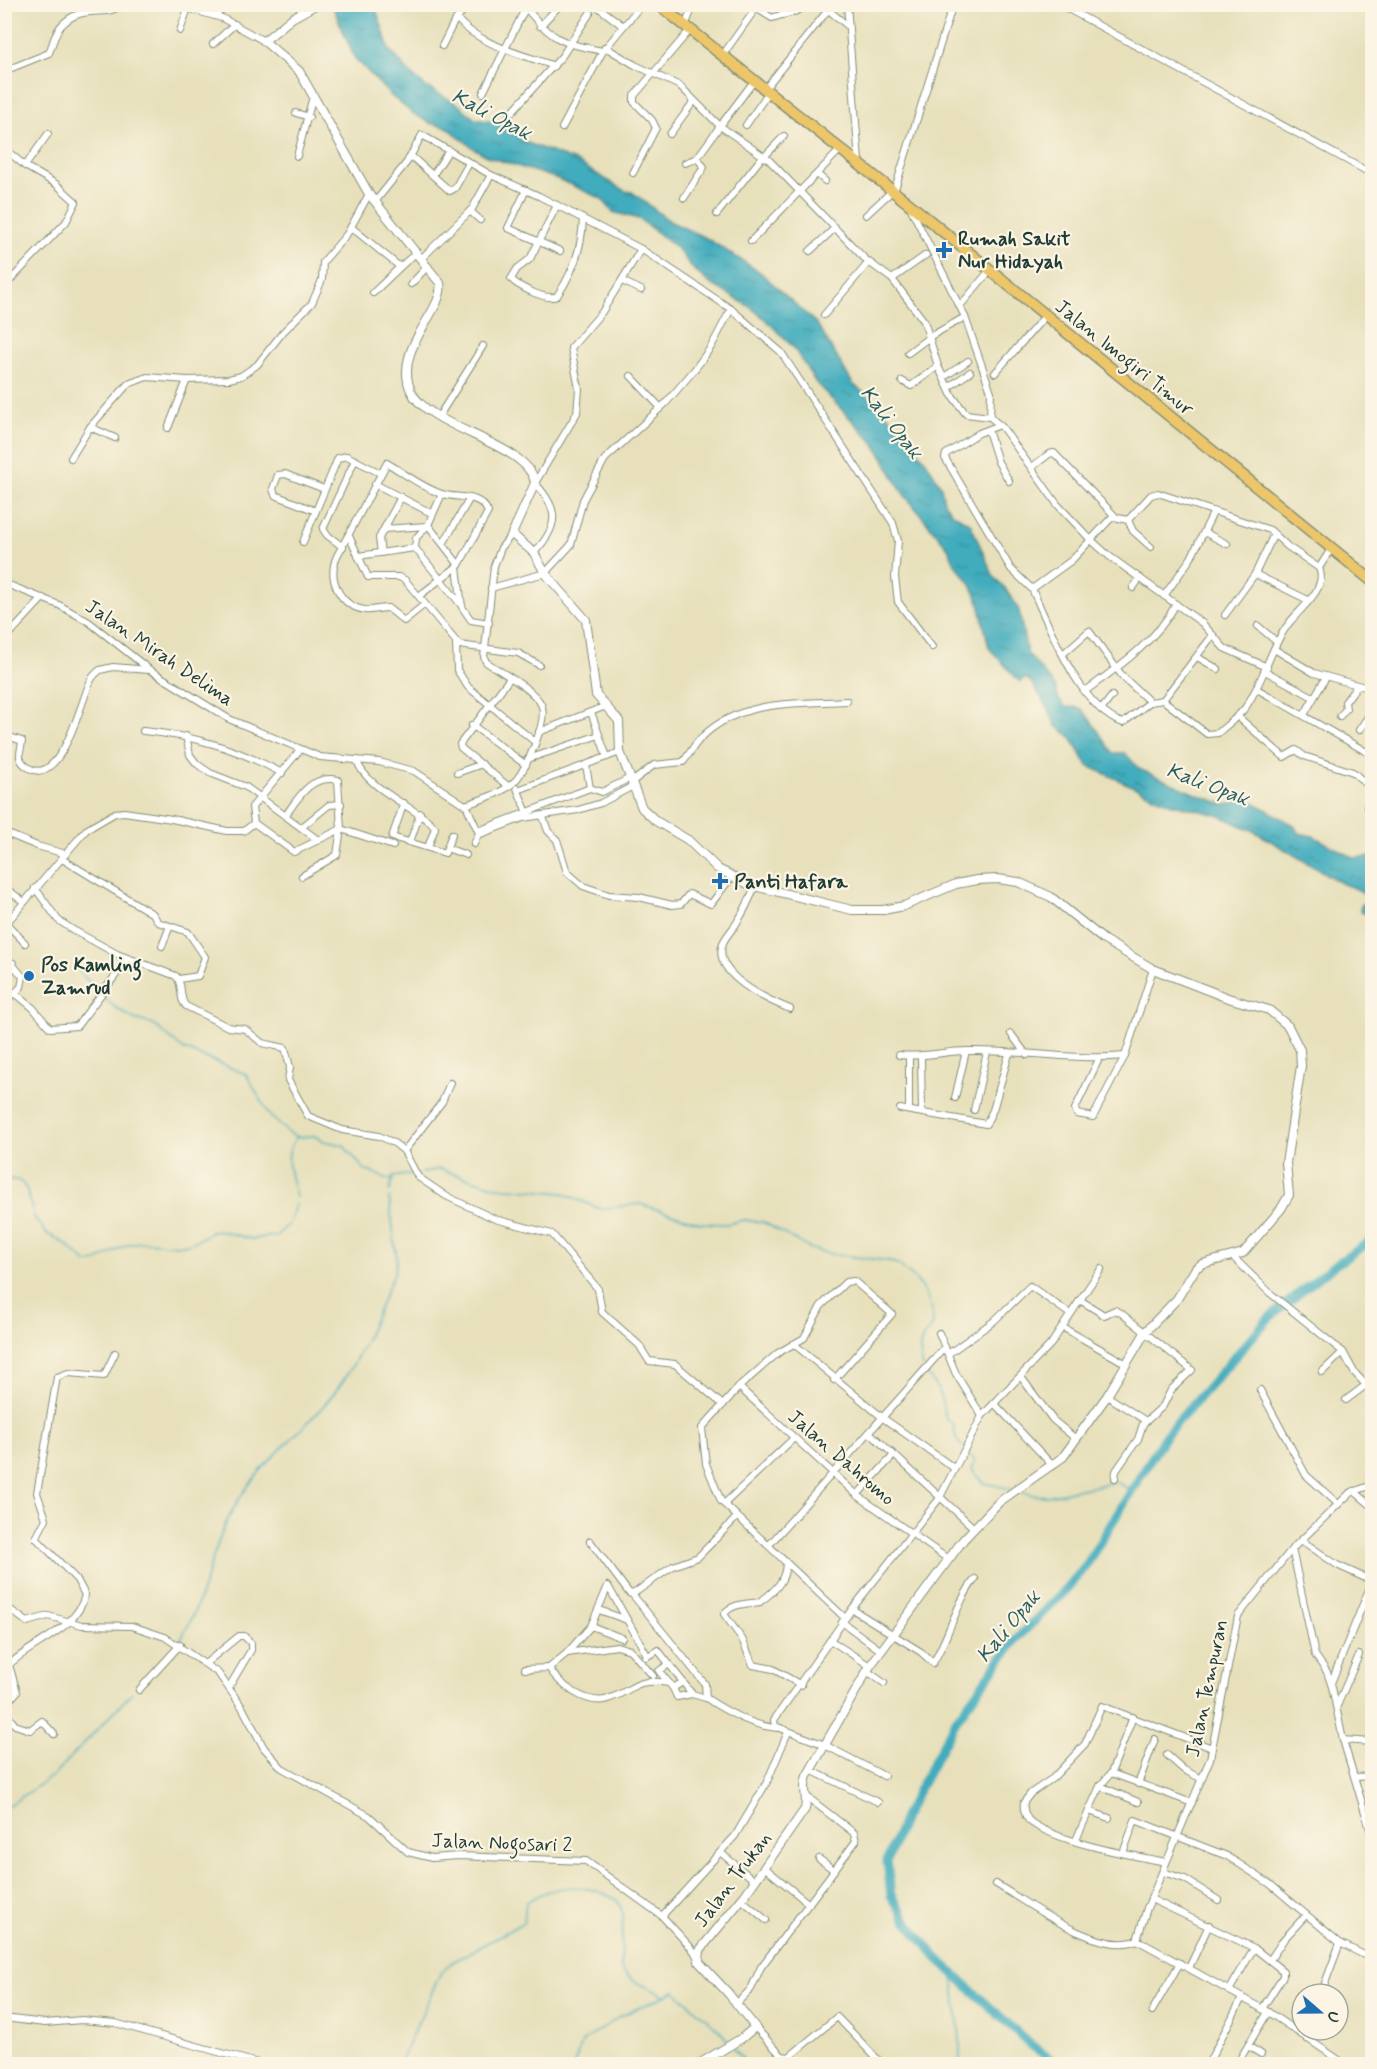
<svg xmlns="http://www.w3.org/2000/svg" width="1377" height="2069" font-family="Mynerve,sans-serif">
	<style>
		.water { fill: url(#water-ripples); stroke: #2f7478; stroke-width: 1.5 }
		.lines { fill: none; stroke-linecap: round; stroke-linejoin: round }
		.stream { stroke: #3facbd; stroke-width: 1.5 }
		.river { stroke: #3facbd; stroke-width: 9 }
		.minor-casing { stroke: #838e78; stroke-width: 8 }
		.tertiary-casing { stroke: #838e78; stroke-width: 10 }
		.primary-casing { stroke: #838e78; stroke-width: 13 }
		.minor { stroke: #fff; stroke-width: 6 }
		.tertiary { stroke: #fff; stroke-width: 8 }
		.primary { stroke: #ecc669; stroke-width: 10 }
		.poi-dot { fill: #1f6fb2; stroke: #fcf5e5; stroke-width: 2 }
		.labels { text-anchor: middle; stroke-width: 4.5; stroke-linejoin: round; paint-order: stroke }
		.poi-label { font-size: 20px; font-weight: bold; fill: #1f3d34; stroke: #fcf5e5; text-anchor: start }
		.street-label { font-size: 20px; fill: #1f3d34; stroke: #fcf5e5 }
		.water-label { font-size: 21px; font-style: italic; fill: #295e5d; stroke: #fcf5e5 }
	</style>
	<defs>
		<pattern id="water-ripples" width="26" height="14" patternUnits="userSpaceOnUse" patternTransform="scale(1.5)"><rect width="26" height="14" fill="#3facbd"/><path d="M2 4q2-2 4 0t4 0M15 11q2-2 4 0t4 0" fill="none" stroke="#348d9a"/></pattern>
	</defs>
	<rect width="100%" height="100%" fill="#fcf5e5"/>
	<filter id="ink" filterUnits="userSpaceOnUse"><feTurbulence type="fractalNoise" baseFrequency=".0167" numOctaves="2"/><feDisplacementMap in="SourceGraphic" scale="12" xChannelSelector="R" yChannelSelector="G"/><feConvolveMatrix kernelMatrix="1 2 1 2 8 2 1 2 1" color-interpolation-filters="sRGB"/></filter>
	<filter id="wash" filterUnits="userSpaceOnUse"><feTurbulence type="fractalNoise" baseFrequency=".008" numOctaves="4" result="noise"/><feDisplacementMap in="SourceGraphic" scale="24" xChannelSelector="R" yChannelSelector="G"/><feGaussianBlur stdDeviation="1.35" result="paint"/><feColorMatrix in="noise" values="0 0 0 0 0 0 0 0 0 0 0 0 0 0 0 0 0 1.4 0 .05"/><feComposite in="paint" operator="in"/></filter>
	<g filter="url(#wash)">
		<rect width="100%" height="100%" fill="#e7e0bb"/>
		<!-- water -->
		<path class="water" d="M332,5h43l14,44 21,24 16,14 32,17 17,15 32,5 15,17 53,20 50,30 7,1 39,30 35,16 54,34 57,52 36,60 28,23 45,54 15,25 3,16 8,11 18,10 24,54 11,11 14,22 8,43 28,33 3,12 7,9c5,0 11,0 15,1 6,3 28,38 33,45h12l14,16 60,26 27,10 19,-6 8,3 41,23 4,8 15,3 41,22 18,-2v60l-12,-4 1,-8 5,1 2,-7 -9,-8 -16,-6 -89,-53 -36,-16 -49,-12 -81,-37 -18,-30 -15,-11 -5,-14 -20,-30 -5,-3 -5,4 -31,-34 -11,-49 -9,-18 -13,-15 -8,-18 -45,-55 -28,-49 -59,-61 -22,-35 -30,-30 -17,-13 -38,-22 -15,-13 -17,-22 -38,-29 -26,-7 -11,-13 -44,-20 -69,-22 -16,-9 -26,-21 -17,-4 -18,-10 -22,-18 -36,-38z"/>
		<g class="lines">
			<!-- stream -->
			<g class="stream">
				<path d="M79,971l20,22"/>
				<path d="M102,996l11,10 21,13 19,5 30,25 63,25 24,42 19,17 8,4 18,-1 9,5 19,4 22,25 26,10"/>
				<path d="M296,1138c-15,18 -4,40 0,59"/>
				<path d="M422,1173l17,-4 58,18 66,6 37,16 40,-5 61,19 26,1 17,-4 19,2 48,27 20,5 58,7 10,4 18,16 8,12 7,18 1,15c-15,13 -15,22 -10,41"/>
				<path d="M4,1182l6,-3 10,2 6,7 8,29 12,16 18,10 23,20c16,-1 27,-14 43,-19 16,-5 35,1 52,1 15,-1 22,-11 35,-15l34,9 25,-3 13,-12 7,-21"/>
				<path d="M390,1191l3,-14 18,-3"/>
				<path d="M926,1372l13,19 7,28 7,5 3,15 6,7"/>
				<path d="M966,1450l9,11 -3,9 12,13 28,6"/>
				<path d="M1021,1492l11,3 15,1 69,-14 13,7"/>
				<path d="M178,1643c29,-43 32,-99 60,-142 25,-42 67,-70 97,-109 27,-34 41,-79 59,-118l3,-14 -8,-63"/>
				<path d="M4,1809l51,-35 77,-81"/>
				<path d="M953,1975l7,64v25"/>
				<path d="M733,2047l14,17"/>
				<path d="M399,2064l42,-92 10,-9 73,-41 2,-20c31,-19 59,-20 91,-2l6,13 -2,56 11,11 34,16"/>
				<path d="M574,2064l9,-23 36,-24 56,-26 43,38 10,12"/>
			</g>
			<!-- river -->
			<path class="river" d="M1057,2064l-26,-19 -94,-87 -27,-33 -19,-30 -4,-34 18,-46 52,-96 59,-80 46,-45 23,-27 80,-131 105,-119 59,-48 43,-29"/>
		</g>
	</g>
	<g filter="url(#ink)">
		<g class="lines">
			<defs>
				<g id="minor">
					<path d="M172,4l50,14 42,23"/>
					<path d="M516,4l9,6"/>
					<path d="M821,4l27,22"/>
					<path d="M847,4l12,158"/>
					<path d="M1059,4l313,170"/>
					<path d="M4,5l1,-1"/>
					<path d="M598,7l25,19"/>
					<path d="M526,8c27,33 36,35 77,43l39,-47"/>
					<path d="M756,8l16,10c12,-5 25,-3 34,-14"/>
					<path d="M215,16l10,-12"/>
					<path d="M457,19c22,26 65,35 97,47"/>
					<path d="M540,26l21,-22"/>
					<path d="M685,26l9,-22"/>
					<path d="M180,31l8,-23"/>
					<path d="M213,44l22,-20"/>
					<path d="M442,46l12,-24 15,-18"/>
					<path d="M605,47l30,18 45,21 40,40 49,34 97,100 26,19 32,42 14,45 13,28 15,20 24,3 12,10 55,77 33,35 19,17 93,67 22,25 43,19"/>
					<path d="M722,56l37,-52"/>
					<path d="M4,71l45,-18c4,-9 5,-19 12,-27 21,-24 47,-7 61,-22"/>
					<path d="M764,90l64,-80"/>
					<path d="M483,93l44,-88"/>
					<path d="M296,113l13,4"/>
					<path d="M510,114l52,-58 28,-43"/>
					<path d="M746,125l22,-32"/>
					<path d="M720,126l34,-45"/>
					<path d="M562,128l41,-77"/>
					<path d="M670,134l24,-33"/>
					<path d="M4,148l21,18 23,-32"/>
					<path d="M297,156l16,-60"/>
					<path d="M411,156l39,35 5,-3 14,-25"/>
					<path d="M764,157l20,-21"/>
					<path d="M685,163l12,-5 23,-32"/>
					<path d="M633,173l23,-45 -4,-8 -18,-18v-6l56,-66"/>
					<path d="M817,174l8,7"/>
					<path d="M433,175l16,-25"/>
					<path d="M526,190l-18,38 52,23"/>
					<path d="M894,192l59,-188"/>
					<path d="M684,198l20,-31 -7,-9"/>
					<path d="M375,202l32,-40 15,-27 69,40 48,21 102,53 90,60 -20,38 -16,22 -29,34 -61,56 -22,41 -12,45 -26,28 -54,15"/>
					<path d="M557,205l-27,54 -13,10 -6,10c8,8 35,22 46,17 16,-23 25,-49 26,-77"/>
					<path d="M909,205l56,112 26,75 -1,25"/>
					<path d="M470,211l10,9"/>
					<path d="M717,214l46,-58"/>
					<path d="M866,215l26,-24"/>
					<path d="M351,227l49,40 17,-15"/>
					<path d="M751,241l89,-91"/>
					<path d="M810,251l25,-23"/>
					<path d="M422,258l50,-49 19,-34"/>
					<path d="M892,279l34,-24"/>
					<path d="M622,281l19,9"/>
					<path d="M411,284l17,-18"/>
					<path d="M4,287l62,-65 10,-20 -20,-18 -31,-18"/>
					<path d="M373,293l27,-26"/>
					<path d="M960,306l30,-36"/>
					<path d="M731,309l50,43 112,171 5,18 -3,36 3,25 34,45"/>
					<path d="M824,315l45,-53"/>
					<path d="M908,353l23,-17 34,-19"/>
					<path d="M995,373l51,-58"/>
					<path d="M631,376l29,31"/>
					<path d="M944,377l24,-16"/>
					<path d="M902,381l9,5 27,-20"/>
					<path d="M949,387l21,-15"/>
					<path d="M439,416l44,-70"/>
					<path d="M1000,425l-21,8 -33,21 -1,4 66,111 21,20 40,-29 42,-45 -60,-62 -5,1 -17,13"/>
					<path d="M90,427l25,11"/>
					<path d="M168,428l19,-48"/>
					<path d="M988,430l10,32 11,19"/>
					<path d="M71,458l19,-31 38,-43 19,-7 40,3 42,-1 12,-3 16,-11 26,-33 29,-29 10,-23 1,-18 24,-28 22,-40"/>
					<path d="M375,484l58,30"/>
					<path d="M442,494l-14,31 -12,13 -1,10 47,58"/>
					<path d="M316,511l-41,-16 -2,-6 5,-14 7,-1 39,15"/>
					<path d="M1114,517l14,3 23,-25 7,-2 112,37 17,16 32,22 12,-19"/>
					<path d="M1128,520l5,11 18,16"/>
					<path d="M428,525l31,40"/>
					<path d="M384,529l43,-3"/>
					<path d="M1204,532l23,12"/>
					<path d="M1274,534l-19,40 53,26"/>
					<path d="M349,536l19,41h31l6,3 54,65 59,8 21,12"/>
					<path d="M303,542l35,-84 9,-2 33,17"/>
					<path d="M443,544l27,-46"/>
					<path d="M343,547l-16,-12 -4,-6 32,-69"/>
					<path d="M381,553l-2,-15 22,-41"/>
					<path d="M534,553c25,-27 26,-43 1,-70l42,-70 2,-24 -8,-41 31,-36 39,-63"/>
					<path d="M358,556l57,-8"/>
					<path d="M457,567l5,40 9,13 18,3"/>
					<path d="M4,583l55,22 30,17 61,48 79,49 91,38 59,5 35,9 51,34c15,-5 39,-12 50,-24 11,-11 34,-62 26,-77 -8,-15 -40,-32 -55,-42l-2,-5 10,-91 7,-18 11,-14"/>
					<path d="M1133,588l7,-10"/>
					<path d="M1032,589c18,39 48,120 91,134l27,-21"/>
					<path d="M419,596l40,-31 29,-53c-8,-19 -30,-13 -46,-18 -19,-6 -38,-21 -55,-31l-50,93c-10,22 2,50 28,54 8,1 16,-2 23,-2l16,13 21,-17"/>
					<path d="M1164,596l27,-38 22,-45"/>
					<path d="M1225,615l30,-41"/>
					<path d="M1258,626l19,16"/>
					<path d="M4,640l39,-42"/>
					<path d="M456,643l1,27 11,17 67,55"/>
					<path d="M1274,649l40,24 58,16"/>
					<path d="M1064,653l25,-22 34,46 27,25 13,-2 44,34 11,-1c9,-8 20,-16 27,-25 19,-27 25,-61 45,-86 11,-14 38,-34 29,-54"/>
					<path d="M1197,657l21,12"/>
					<path d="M1265,671l48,26"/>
					<path d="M1257,689l115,66"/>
					<path d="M1084,692c33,-24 73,-51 92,-88"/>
					<path d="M1163,700l50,-65"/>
					<path d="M1101,710l11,-14"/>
					<path d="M591,712l16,45"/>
					<path d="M1304,715l22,-38"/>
					<path d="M1237,716l47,41 12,-7 8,6 49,16 19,17"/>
					<path d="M1340,716l6,-7 -1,-7 12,-16"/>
					<path d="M472,725l54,40"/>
					<path d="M1359,730l13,-19"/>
					<path d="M143,731c53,5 92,17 139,42"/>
					<path d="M539,732l67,-26"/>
					<path d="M4,735l18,6c-1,11 -6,17 4,25 35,27 56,-69 65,-86 2,-4 5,-7 9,-10l13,-3 36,3"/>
					<path d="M186,736l4,19 7,9 13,9 36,14 72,53"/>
					<path d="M299,751l-47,56 2,16 40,29 47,-23 52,17"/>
					<path d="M528,759l71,-24"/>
					<path d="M357,760c5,24 53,46 73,62l5,6 -7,19"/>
					<path d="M586,765l4,23"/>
					<path d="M457,773l25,-9"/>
					<path d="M632,782l22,-17 29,-3c7,-8 11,-18 19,-25 38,-38 96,-33 145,-36"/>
					<path d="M508,786l-47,-38 -1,-4 50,-66"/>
					<path d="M517,788l10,25"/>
					<path d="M518,790l102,-38"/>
					<path d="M1372,794l-5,12 5,5"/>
					<path d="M404,803l-12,34 53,16 7,-19"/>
					<path d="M466,805l12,26 112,-43 12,4 28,-14"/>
					<path d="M286,815c13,-19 26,-41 52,-35l3,49 -4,26 -35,21"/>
					<path d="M543,817l5,14 9,9 10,32 16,14 26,9 30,2 33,8 9,-1 8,-10 22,10 21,-28"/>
					<path d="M302,827l27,-22 12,-1"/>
					<path d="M8,834l29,12 29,8"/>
					<path d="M410,842l10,-29"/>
					<path d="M474,844l4,-9 45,-17 55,-8 23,-7 32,-17"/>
					<path d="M447,848l19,7"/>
					<path d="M62,859l91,55 5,8 30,10 17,25 -7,19 -19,3"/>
					<path d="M755,886c-5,13 -11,26 -19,38 -4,6 -10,12 -13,19 -12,31 44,57 67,66"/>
					<path d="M4,887l20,15"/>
					<path d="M35,888l23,32 15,10 44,24 59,22c8,9 2,22 10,30l42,21 17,2 17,14 23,5 5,19 -2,13 20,36 34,14 37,6 15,7 10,8 14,26 28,19 49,23 57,15 46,55 4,23 37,33 10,16 26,3 48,41"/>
					<path d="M7,924l18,19"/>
					<path d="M4,926l82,-96 29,-17 9,-1 48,7 55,12h17l10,-8"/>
					<path d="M162,946l8,-20"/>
					<path d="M4,954l19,23 -2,10 -17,16"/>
					<path d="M4,971l9,-8"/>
					<path d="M15,993l18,15 17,20 27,-2 51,-67"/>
					<path d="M1011,1034l16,21"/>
					<path d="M899,1055c23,3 45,-4 69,-4 52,-1 104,10 157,5"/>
					<path d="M909,1056v54"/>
					<path d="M921,1057l1,55"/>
					<path d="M1099,1059l-24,50 2,5 16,3 32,-61 28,-87"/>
					<path d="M955,1098l11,-47"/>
					<path d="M4,1107l3,2"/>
					<path d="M900,1109l86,15 7,-14 16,-56"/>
					<path d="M974,1110l13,-58"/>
					<path d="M404,1151l38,-49 8,-19"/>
					<path d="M1233,1257l37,36 73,59 11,20 12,13 6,2"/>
					<path d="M1080,1300l21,-31"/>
					<path d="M1062,1327l63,36"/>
					<path d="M939,1333l17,41 26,42"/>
					<path d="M794,1344l89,74 71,50"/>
					<path d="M948,1354l46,-33 36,-35 40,28"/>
					<path d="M1322,1372l21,-20"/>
					<path d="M1021,1377l32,43 23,19"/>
					<path d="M739,1387l39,-34 26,-15 17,-32 25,-24 8,-1 38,33 -58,66"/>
					<path d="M1260,1390l46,85 32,29"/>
					<path d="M1107,1396l39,25"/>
					<path d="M1346,1400l20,-15"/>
					<path d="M994,1403l59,63"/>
					<path d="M870,1433l104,95"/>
					<path d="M1372,1485l-22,8 -58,56 23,106 12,17 5,15 11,53 29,96"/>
					<path d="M1354,1491l18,15"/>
					<path d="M857,1495l36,-39"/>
					<path d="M724,1504l70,-66"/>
					<path d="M1301,1540l36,25 35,16"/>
					<path d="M590,1541l39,52 4,1 40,-28 25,-9 39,-40"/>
					<path d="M769,1545l176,-198"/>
					<path d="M1292,1549l-54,67 -28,143 -63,149 -10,32 131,72 77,52"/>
					<path d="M786,1563c-1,20 -12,28 -26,39 -12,2 -28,1 -36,12l18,25 11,26 20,4 28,16"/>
					<path d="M632,1594l73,90 1,14c21,14 46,28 71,30"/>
					<path d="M4,1605l23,17 21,-6 34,9 50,1 33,11 53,36 24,34 22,41 18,20 87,48 39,36 24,6 26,-2 128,5 76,55 32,35 5,10"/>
					<path d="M852,1609l69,43 12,11c17,-28 22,-58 42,-84"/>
					<path d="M599,1610l28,10"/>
					<path d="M845,1618l-124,-117 -15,-37 -4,-36 37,-41 118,108 91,64"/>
					<path d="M842,1622l38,28"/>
					<path d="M591,1626l31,12"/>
					<path d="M830,1640l40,26"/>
					<path d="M567,1653l24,-27 17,-40 39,69"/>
					<path d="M646,1657l12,-7 25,32"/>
					<path d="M206,1663l33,-27h5l7,7v7l-22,37"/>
					<path d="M669,1664l-10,7 14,17 4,9 15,-3 14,4"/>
					<path d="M549,1668l18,-15 50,-7 13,4 23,26"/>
					<path d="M525,1669l24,-1c10,16 37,38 59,31 30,-10 23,-21 61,-16"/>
					<path d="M867,1671l17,12"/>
					<path d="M1331,1683l41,-101"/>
					<path d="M673,1688l10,-6 9,12"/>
					<path d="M139,1690l41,-45"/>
					<path d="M4,1706l13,-14 -8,-27c23,-23 68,-35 76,-70l-8,-15 -41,-42 10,-19 -9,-26 20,-116 11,-4 36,3 11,-23"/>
					<path d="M1337,1706l22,-51"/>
					<path d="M4,1711l11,14 15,5 12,-9 12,13"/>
					<path d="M1343,1740l29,2"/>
					<path d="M1167,1755l17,15 18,9"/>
					<path d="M810,1770l68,32"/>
					<path d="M1111,1773l81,30"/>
					<path d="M884,1776l-59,-31 -50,-19 -1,-6 78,-111 87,-110 43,-83 69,-72 29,-44 24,15 11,-5 6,3 71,57 -21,20 -8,16 -20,18 -5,15 -22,32 -1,7"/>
					<path d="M1356,1777l16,-1"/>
					<path d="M1138,1784l17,-45"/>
					<path d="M1100,1786l38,16"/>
					<path d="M1089,1811l20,7"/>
					<path d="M1076,1840l24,-54 11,-13 22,-56"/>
					<path d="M721,1853l33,27"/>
					<path d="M1123,1853l12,-33 92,36 43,28 70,59"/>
					<path d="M819,1859l15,11"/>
					<path d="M1166,1862c-36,-7 -105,-19 -134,-39 -7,-5 -9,-13 -8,-21l7,-9 22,-15 32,-34 17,-38 110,42"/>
					<path d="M764,1867l45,37"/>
					<path d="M1163,1872l22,7 33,21"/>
					<path d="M996,1884c32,19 104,73 141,56"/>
					<path d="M741,1899l25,21"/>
					<path d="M1151,1899l103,49 29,23v5l-21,33"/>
					<path d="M662,1916l73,-80 32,-54 21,-50"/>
					<path d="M1270,1960l14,-21 22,-24"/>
					<path d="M1189,1968l20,-43"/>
					<path d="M1229,1991l25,-43"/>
					<path d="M1321,1994l19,-51 32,16"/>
					<path d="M736,2004l15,-15 10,-22 95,-126 -2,-8 -48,-37"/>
					<path d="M1152,2011l28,-48"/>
					<path d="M4,2018l41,5 37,-3 33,3 146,41"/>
					<path d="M755,2027l27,29 7,1 7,7"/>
					<path d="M1307,2039l8,-9"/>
					<path d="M1248,2046l13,8"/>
					<path d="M789,2057l48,-40 45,47"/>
					<path d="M535,2064l1,-1"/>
					<path d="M1208,2064l34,-66"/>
					<path d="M1237,2064l31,-52"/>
				</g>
				<path id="tertiary" d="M317,4l-25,14 -28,23 35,30 70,123 71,89c6,27 -48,65 -29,108 17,38 118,52 124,92l-23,51 22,19 11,20 41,47 10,75 23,26 1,31 22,56 14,13 32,19 30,29 32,16 102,25h31l21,-4 52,-22 21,-4 21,-1 20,3 33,15 53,43 49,29 75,29 41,12 19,16 12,24 1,16 -15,97 3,32 -8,14 -38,44 -41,11 -6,4 -19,31 -31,32 -39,65 -44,61 -64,45 -36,38 -93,126 -63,110c-5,12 1,21 -2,33l-60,86 -45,55 -1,12 29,31 27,34 -13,11 -43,26"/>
				<path id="primary" d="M658,4l250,199 464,378"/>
			</defs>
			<!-- minor casing -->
			<use href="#minor" class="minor-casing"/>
			<!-- tertiary casing -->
			<use href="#tertiary" class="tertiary-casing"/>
			<!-- primary casing -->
			<use href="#primary" class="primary-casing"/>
			<!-- minor -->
			<use href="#minor" class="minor"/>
			<!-- tertiary -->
			<use href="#tertiary" class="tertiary"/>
			<!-- primary -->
			<use href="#primary" class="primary"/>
		</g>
	</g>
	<!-- markers -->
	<g class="poi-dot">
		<path d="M941 241h6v6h6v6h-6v6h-6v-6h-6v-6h6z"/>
		<path d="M717 872h6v6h6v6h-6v6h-6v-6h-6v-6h6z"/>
		<circle cx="29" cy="976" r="6"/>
	</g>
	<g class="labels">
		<!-- poi labels -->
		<g class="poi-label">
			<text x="958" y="245">Rumah Sakit<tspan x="958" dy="23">Nur Hidayah</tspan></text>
			<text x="734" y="888">Panti Hafara</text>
			<text x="41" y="971">Pos Kamling<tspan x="41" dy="23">Zamrud</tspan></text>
		</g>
		<!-- street labels -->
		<g class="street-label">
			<text transform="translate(1125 357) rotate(39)" y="7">Jalan Imogiri Timur</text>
			<text transform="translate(160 652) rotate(34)" y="7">Jalan Mirah Delima</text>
			<text transform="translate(842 1457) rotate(41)" y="7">Jalan Dahromo</text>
			<text transform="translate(1206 1688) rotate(-78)" y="7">Jalan Tempuran</text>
			<text transform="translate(502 1842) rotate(2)" y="7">Jalan Nogosari 2</text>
			<text transform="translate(732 1879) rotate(-53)" y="7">Jalan Trukan</text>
		</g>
		<!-- water labels -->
		<g class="water-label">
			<text transform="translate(492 114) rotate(28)" y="7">Kali Opak</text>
			<text transform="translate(892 422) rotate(52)" y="7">Kali Opak</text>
			<text transform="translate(1208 784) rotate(21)" y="7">Kali Opak</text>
			<text transform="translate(1008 1626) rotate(-50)" y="7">Kali Opak</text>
		</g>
	</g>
	<!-- margin -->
	<rect width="1377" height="2069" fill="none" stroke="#fcf5e5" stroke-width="24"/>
	<!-- north arrow -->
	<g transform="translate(1320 2012) rotate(110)"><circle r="28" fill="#fcf5e5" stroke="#a4ab9e" stroke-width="1.5"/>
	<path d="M0-4.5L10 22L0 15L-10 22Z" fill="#1f6fb2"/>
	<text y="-9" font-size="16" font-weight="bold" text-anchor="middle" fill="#1f3d34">U</text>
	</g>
</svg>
